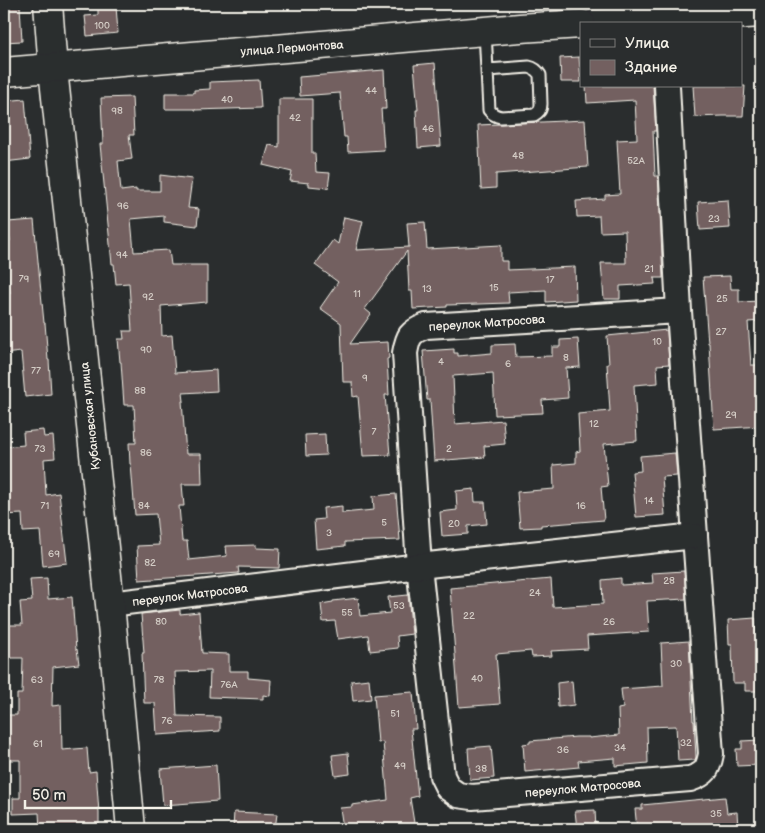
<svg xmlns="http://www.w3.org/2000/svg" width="765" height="833" font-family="'Balsamiq Sans',sans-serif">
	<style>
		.building { fill: #736060; stroke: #f4f1e8 }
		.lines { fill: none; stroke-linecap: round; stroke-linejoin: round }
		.lane-casing { stroke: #f4f1e8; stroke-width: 15 }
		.street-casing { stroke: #f4f1e8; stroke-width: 28 }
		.secondary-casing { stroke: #f4f1e8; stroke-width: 31 }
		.lane { stroke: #2a2d2e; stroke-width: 11 }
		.street { stroke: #2a2d2e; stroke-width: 24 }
		.secondary { stroke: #2a2d2e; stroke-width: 28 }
		.labels { text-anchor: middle; stroke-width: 4.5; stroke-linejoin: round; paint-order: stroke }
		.number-label { font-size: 10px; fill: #d4cdc6 }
		.street-label { font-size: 12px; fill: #f4f1e8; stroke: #2a2d2e }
	</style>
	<rect width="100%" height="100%" fill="#2a2d2e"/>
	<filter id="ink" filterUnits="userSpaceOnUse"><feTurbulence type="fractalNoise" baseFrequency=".02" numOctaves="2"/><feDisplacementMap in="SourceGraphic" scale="10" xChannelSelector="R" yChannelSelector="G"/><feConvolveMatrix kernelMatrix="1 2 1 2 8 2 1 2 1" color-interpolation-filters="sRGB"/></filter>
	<g filter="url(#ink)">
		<!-- building -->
		<g class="building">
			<path d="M20,6l2,35 -18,1v-35z"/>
			<path d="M116,6l2,27 -31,3 -2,-20 13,-1v-8z"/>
			<path d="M579,57l2,25h-20l-1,-24z"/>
			<path d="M435,63l6,83 -23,2 -2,-38h2l-4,-45z"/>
			<path d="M384,70l2,39h-5l3,41 -36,2 -1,-15h-3l-4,-44 -40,3 -1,-19z"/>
			<path d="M259,80l2,28 -66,2v-1h-30v-16h29v-3l16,-1v-7z"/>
			<path d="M586,86h67l3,45h-3l2,45h3l1,15 4,87h-9l1,6 -35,2v13h-16l-3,-36h25l-1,-32 -25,1 -1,-16 -22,1 -1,-16 29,-2v-4l15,-1 -3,-54 20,-1 -2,-39 -48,3z"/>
			<path d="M693,86h52l-2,30h-20l-28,1z"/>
			<path d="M132,97l2,38h-5l3,24 -14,2 3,30 15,-2v2h24v-16l32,4 -4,29 11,1 -2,17 -33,-4v-6l-33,3 3,33 35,-2 2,15h36v37l-46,4 1,30 10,-1 3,38 41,-3 1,21 -34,2 1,8h-2l4,53h15l1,30h-20l2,22h-5l3,35h5l2,19 38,-4 -1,-10 30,-1v3l24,1 -1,19 -41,-1 1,6 -100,7 -2,-34 22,-1 -3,-31 -21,1 -4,-51h-1l-1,-21h7l-2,-38h-10l-3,-43h-1l-2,-23h6l-1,-8h9l-3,-48 -13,1 -2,-20h-2l-12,-120h3l-2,-46z"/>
			<path d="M25,99l5,60 -26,3v-61z"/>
			<path d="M279,99h33v54h3l1,19 14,1 -2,15 -19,-2v-3l-19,-2 2,-9 -29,-7 6,-20 10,2z"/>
			<path d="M585,120l3,47 -92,7v14l-15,1 -3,-64z"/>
			<path d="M728,200l2,28 -30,2 -2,-28z"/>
			<path d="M344,217l19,4 -7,29 53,-3 -2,-24 18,-1 2,27 74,-4v16h6v9l68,-3 1,33 -30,2v-12l-38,2 1,11 -62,2v2l-34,2 -1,-18h-3l-2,-40 -42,58 6,5 -21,30 38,-2 1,16 -2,1 2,36h-4l5,60 -27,1 -5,-60 -5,1 -1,-15h-9l-2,-59 -21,-15 18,-26 -23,-17 18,-25 5,4z"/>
			<path d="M34,220l10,103h1l3,37h1l2,34 -26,3 -4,-45 -17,2v-61h6l-5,-52h5l-2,-19z"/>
			<path d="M730,276l1,13h8v13l22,-1v20l-13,1 3,43h8l1,30h1v31l-47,3 -5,-86h-1l-5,-66z"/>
			<path d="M667,330l2,34 -12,1 1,18 -24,2 3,56 -33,3 4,42 -7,1 3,33 -63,5v2l-21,1 -3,-36 37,-3 -1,-24 23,-2v-11l4,-1 -2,-37 32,-3 -3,-47h2l-2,-28z"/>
			<path d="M578,339l2,28 -14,1 2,30 -26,2 1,13 -48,2 -2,-42 -40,3 2,48 48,-4 2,24 -21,2 1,11 -51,4 -4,-61h-3l-4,-49 31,-2v4h4v3l34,-3v-8l23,-1 1,13 36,-1v-9h8v-7z"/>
			<path d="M43,430l1,7 9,-1 2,22 -11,1 2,36 13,-2 8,70 -24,3 -3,-35 -17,1 -1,-18 -17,1 -1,-17v-51l20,-2 -1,-13z"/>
			<path d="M325,434l1,21 -20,1 -1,-21z"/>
			<path d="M675,453l2,23 -15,1 3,38 -29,2 -4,-45 9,-1 -1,-15z"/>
			<path d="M474,489l1,13h10l2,22 -19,2v8l-26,2 -2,-24 17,-2 -1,-19z"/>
			<path d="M396,494l4,46 -55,2v4l-29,3 -2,-29 10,-1 -1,-11 19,-2v7l32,-3 -1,-14z"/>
			<path d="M684,571l2,28 -39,2 2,31 -62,4 1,13 -37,2 1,5 -20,1 -1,-6 -35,3 4,50 -41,3 -9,-119 101,-9 2,28 50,-3 -1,-24 19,-2v7l32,-2 -1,-10z"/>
			<path d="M47,578l1,21 24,-2 4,53 1,-1 2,15 -26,3 -1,39 9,-1 1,45 25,-2 2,24 7,-1 3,42v16h-59l-1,-16 -26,1v-16h7v-38h-16v-45h13v-21h5l1,-36h-19v-33h18l-2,-23 12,-1 -2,-22z"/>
			<path d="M408,595l4,39 -15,2 1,12 -28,3 -2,-16 -30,4 -3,-18 -12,1 -2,-18 12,-2v-1l25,-3 2,18 30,-3 -2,-16z"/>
			<path d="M180,610v4l19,-2 3,41 27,1v17h19v7l23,2 -1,16 -7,-1v4l-54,-2 1,-26 -35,1 2,44 43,1v14l-63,4 -2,-32h-11l-2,-50h2l-3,-39z"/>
			<path d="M755,618l3,45 1,-1 1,29h-15v-8h-12l-1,-39h-3l-1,-24z"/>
			<path d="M689,641l4,80h1l2,36 -1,3 -17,1 -2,-35 -29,1 1,36 -33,3v-8l-37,3 1,6 -54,5 -2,-28 7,-1v-2l46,-4h13v1l30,-3 -1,-26 5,-1 -2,-19 42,-3 -2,-43z"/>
			<path d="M369,679l2,20 -18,2 -2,-20z"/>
			<path d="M572,681l2,24 -16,2 -1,-24z"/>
			<path d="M413,692l3,37h-5l7,67 -8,2 5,31h-63v-3l-9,2 -3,-20 12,-1v-2l36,-5 -5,-58 -5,1 -4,-48z"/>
			<path d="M759,740v25l-22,1 -1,-17h6v-8z"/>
			<path d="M491,746l3,32 -24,2 -2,-32z"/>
			<path d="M348,753l2,21 -15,2 -3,-21z"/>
			<path d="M216,765l2,36 -55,4 -3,-36z"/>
			<path d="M725,797l2,16 10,-1 1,16 -39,1v-3l-38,3h-24l-2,-20h7v-4z"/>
			<path d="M595,810l1,19h-19l-2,-18z"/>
			<path d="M234,812l43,2 -2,15h-42z"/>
		</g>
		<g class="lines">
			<defs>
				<path id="lane" d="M485,31l4,79c3,4 6,6 12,7l33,-2c5,-3 7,-5 7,-11l-1,-29c-3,-5 -6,-7 -11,-8l-42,3"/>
				<g id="street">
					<path d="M667,86l12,225 16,225 16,218c-3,16 -6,20 -21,25l-218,18 -14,-2 -10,-7 -6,-12 -23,-210 -14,-213c3,-17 5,-21 21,-27l253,-15"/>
					<path d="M110,604l309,-38 276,-30"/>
				</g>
				<g id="secondary">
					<path d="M48,4l5,65 57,535 21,225"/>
					<path d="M593,24l168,-11"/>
					<path d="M4,72l516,-44 61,-4"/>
				</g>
			</defs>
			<!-- lane casing -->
			<use href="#lane" class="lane-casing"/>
			<!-- street casing -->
			<use href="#street" class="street-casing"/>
			<!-- secondary casing -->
			<use href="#secondary" class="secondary-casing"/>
			<!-- lane -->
			<use href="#lane" class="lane"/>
			<!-- street -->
			<use href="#street" class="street"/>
			<!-- secondary -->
			<use href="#secondary" class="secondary"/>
		</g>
	</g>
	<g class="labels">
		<!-- number labels -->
		<g class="number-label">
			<text x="102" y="29">100</text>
			<text x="371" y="94">44</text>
			<text x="227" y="103">40</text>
			<text x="117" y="114">98</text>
			<text x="295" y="121">42</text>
			<text x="428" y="132">46</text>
			<text x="518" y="159">48</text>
			<text x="636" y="164">52А</text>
			<text x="123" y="209">96</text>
			<text x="714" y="222">23</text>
			<text x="122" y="258">94</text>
			<text x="649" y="272">21</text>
			<text x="24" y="282">79</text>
			<text x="550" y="283">17</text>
			<text x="494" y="291">15</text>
			<text x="427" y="292">13</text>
			<text x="357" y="297">11</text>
			<text x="148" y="300">92</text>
			<text x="722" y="302">25</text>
			<text x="721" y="335">27</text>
			<text x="657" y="345">10</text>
			<text x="146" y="353">90</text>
			<text x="566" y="361">8</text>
			<text x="441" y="365">4</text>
			<text x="508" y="367">6</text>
			<text x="36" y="374">77</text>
			<text x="365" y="381">9</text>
			<text x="140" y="394">88</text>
			<text x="731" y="418">29</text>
			<text x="594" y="427">12</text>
			<text x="374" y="435">7</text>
			<text x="40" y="452">73</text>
			<text x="449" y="452">2</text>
			<text x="146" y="456">86</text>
			<text x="649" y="504">14</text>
			<text x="45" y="509">71</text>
			<text x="144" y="509">84</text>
			<text x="581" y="509">16</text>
			<text x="384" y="526">5</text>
			<text x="454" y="527">20</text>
			<text x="329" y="536">3</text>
			<text x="54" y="557">69</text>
			<text x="150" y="566">82</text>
			<text x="669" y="584">28</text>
			<text x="535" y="596">24</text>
			<text x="399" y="609">53</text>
			<text x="347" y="616">55</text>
			<text x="469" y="619">22</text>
			<text x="161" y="625">80</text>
			<text x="609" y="625">26</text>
			<text x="676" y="667">30</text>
			<text x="477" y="682">40</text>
			<text x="37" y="683">63</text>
			<text x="159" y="683">78</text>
			<text x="229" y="688">76А</text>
			<text x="395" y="717">51</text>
			<text x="167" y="724">76</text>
			<text x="686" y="746">32</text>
			<text x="38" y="747">61</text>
			<text x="620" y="751">34</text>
			<text x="563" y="753">36</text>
			<text x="400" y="769">49</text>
			<text x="481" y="772">38</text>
			<text x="716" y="817">35</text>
		</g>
		<!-- street labels -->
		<g class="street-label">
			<text transform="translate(292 48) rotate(-4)" y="4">улица Лермонтова</text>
			<text transform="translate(487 323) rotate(-4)" y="4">переулок Матросова</text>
			<text transform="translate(90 416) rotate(-96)" y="4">Кубановская улица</text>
			<text transform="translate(190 595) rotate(-7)" y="4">переулок Матросова</text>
			<text transform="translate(583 788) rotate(-5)" y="4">переулок Матросова</text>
		</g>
	</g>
	<!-- margin -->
	<rect width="765" height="833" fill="none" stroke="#2a2d2e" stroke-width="20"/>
	<rect x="10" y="10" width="745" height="813" fill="none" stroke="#f4f1e8" stroke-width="2" filter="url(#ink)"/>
	<!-- legend -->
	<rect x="580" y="22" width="162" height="65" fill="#2a2d2e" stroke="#7b7b78"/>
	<rect x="590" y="39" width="25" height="8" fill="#2a2d2e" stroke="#7b7b78"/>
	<text x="625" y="48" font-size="15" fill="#f4f1e8">Улица</text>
	<rect x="590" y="60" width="25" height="15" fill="#736060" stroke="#7b7b78"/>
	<text x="625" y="72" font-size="15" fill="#f4f1e8">Здание</text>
	<!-- scale -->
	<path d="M25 800v8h146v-8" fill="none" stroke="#f4f1e8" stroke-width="2.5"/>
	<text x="32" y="800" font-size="15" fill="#f4f1e8" stroke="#2a2d2e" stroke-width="4" paint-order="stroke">50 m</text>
</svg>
